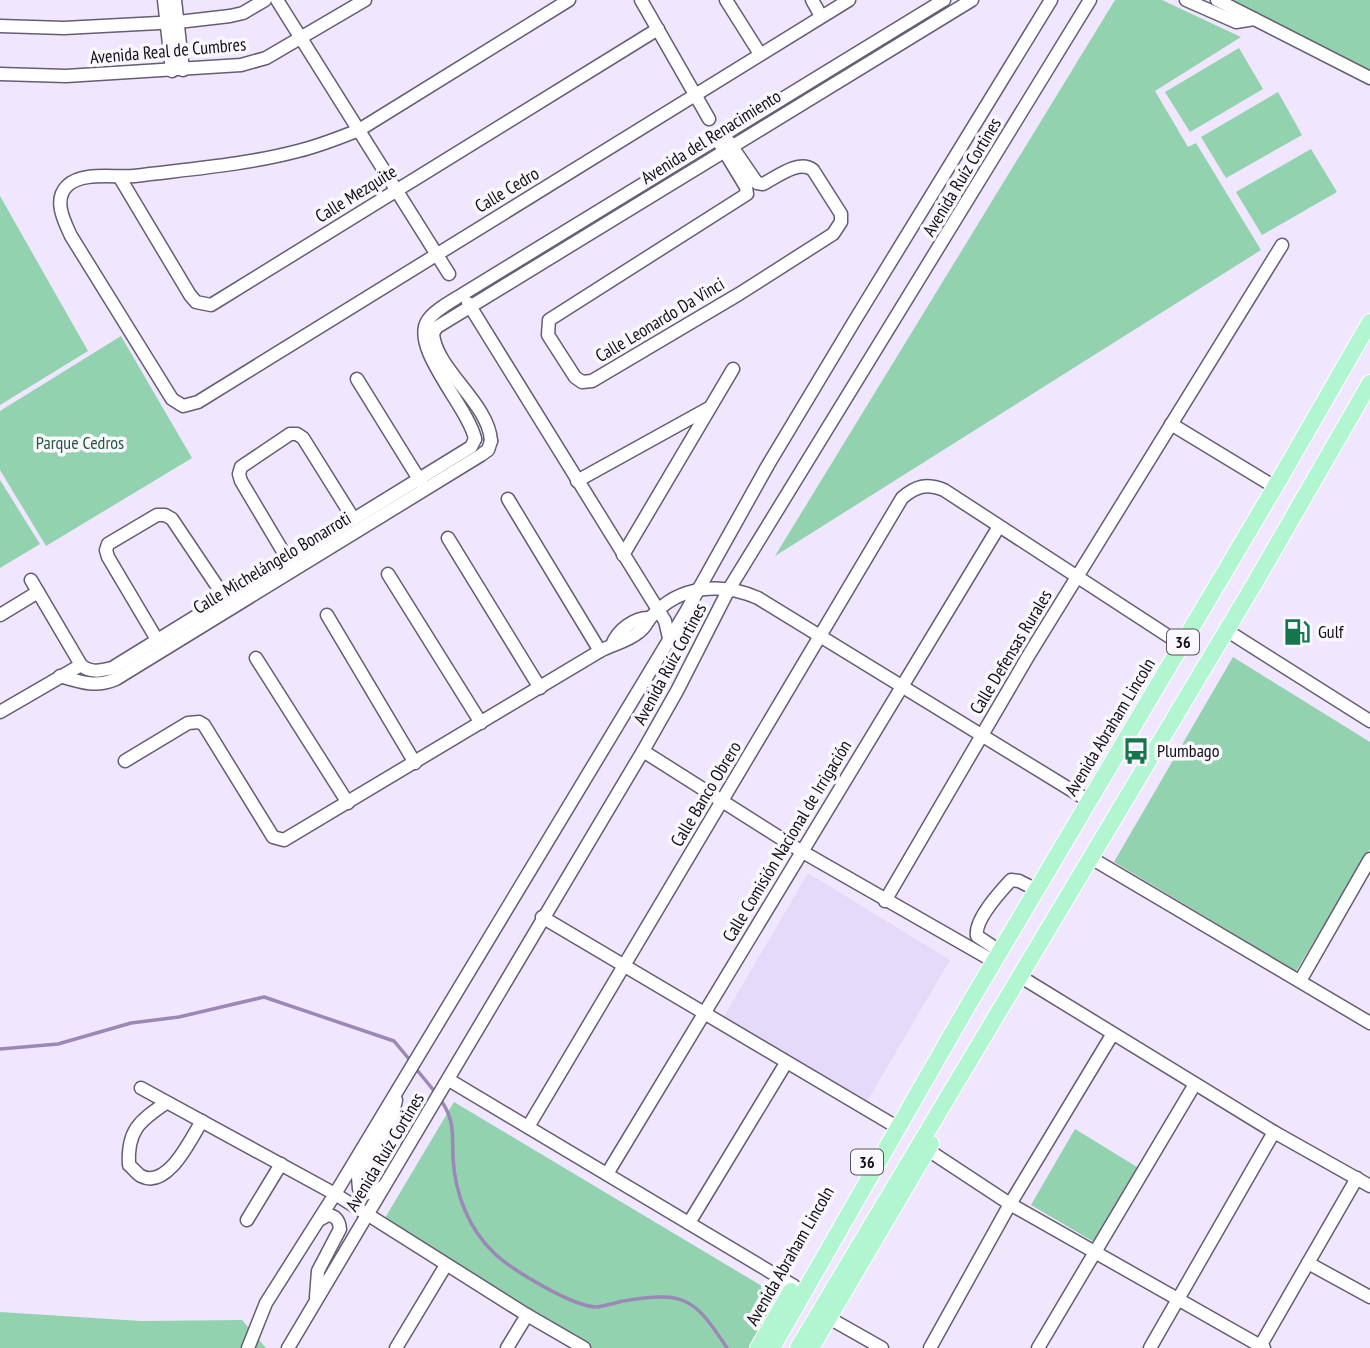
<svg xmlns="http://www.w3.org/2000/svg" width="1370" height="1348" font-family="'PT Sans Narrow',sans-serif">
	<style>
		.built { fill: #e6dafa }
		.green { fill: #92d2ae }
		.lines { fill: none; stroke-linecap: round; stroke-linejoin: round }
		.stream { stroke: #9b88b7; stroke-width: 3.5 }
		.minor-casing { stroke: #655d72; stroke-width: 15 }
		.major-casing { stroke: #fff; stroke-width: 18 }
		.minor { stroke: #fff; stroke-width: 12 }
		.major { stroke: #b1f5d1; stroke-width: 16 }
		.labels { text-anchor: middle; stroke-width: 7; stroke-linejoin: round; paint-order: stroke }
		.shield { fill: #faf8fd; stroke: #57545b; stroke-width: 2 }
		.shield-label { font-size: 16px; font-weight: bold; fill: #110e15 }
		.street-label { font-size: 18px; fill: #110e15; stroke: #faf8fd }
		.park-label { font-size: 18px; fill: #22593e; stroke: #faf8fd }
		.poi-label { font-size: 18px; fill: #110e15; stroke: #faf8fd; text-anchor: start }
	</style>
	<rect width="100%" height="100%" fill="#f0e7ff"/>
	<!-- built -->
	<path class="built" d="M808,873l142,87 -85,145 -142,-87z"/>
	<!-- green -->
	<g class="green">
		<path d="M1115,0h47l79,37 -86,54 33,56 8,-4 65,107 -486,306z"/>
		<path d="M1230,0h140v71z"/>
		<path d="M1239,48l24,41 -73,43 -25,-40z"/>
		<path d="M1278,92l24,43 -76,43 -25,-41z"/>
		<path d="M0,107v89l88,155 -88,54z"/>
		<path d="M1311,149l26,43 -75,43 -26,-43z"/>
		<path d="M121,336l71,122 -146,88 -46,-76v-59z"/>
		<path d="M0,480l40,64 -40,24z"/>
		<path d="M1233,657l137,85v107l-74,122 -182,-109z"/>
		<path d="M454,1102l328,196 -28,50h-165l-207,-125z"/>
		<path d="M1075,1129l67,41 -48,72 -63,-37z"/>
		<path d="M0,1312l141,9 101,-1 24,28h-266z"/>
	</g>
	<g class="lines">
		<!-- stream -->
		<g class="stream">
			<path d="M0,1049l58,-5 73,-21 48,-6 85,-20 130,44 15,18"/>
			<path d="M417,1070l18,22"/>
			<path d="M442,1102c13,19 10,34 11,56 2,35 15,70 41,95 18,17 79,54 103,54 8,-1 17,-4 26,-6 60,-9 70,-6 104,47"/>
		</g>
		<defs>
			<g id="minor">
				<path d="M164,0l8,71"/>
				<path d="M175,0l8,70"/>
				<path d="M277,0l172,274"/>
				<path d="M569,0l-210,130c-20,8 -40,16 -61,21 -53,14 -109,18 -164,25 -19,2 -52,-5 -67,10 -14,14 -3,35 4,50l101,163 11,7 15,-4 651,-402"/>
				<path d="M641,0l68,119"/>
				<path d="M726,0l34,54"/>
				<path d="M812,0l9,16"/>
				<path d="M1186,0l50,22 18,-3"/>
				<path d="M1217,0l153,78"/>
				<path d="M0,26l64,2 114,-6 52,-6 13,-3 22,-13"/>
				<path d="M0,74l66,2 175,-11 25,-7 99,-58"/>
				<path d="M717,139l29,48 1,7 -198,126 -1,15 27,42 7,5 10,-1 147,-87 94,-60 8,-12v-8l-28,-44c-14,-11 -36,7 -50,14l-6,-1 -33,-48"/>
				<path d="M120,178l70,117 6,7 15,3 447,-276"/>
				<path d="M468,303l197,318 4,17"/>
				<path d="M357,379l65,105"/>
				<path d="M1171,424l104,63"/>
				<path d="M475,439c-6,-31 -66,-92 -47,-119 7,-10 24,-19 35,-26l481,-294"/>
				<path d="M491,441c-2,-38 -56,-72 -58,-108l4,-6 535,-327"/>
				<path d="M577,481l132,-73"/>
				<path d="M508,499l92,152"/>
				<path d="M448,538l92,150"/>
				<path d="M623,555l110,-186"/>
				<path d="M291,565l-50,-84 -2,-7 2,-7 49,-33h7l6,4 50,80"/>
				<path d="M388,574l93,149"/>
				<path d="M31,580l50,85c9,8 19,6 31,3l359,-221 4,-8"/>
				<path d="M0,615l38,-23"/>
				<path d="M327,615l88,148"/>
				<path d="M1226,630l144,91"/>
				<path d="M159,643l-51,-86 -2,-7 2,-6 49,-29h8l7,4 53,79"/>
				<path d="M612,645c5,-14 22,-28 38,-27"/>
				<path d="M256,658l92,145"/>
				<path d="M60,676c20,6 36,12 56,3l365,-224 7,-5 3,-9"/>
				<path d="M0,712l81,-47"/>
				<path d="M643,751l158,100 194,111"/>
				<path d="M125,761l63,-38 11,-1 5,3 69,112 11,3 316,-189c13,-7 27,-9 39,-19 7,-5 8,-11 13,-16 28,-31 70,-34 106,-18l331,203"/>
				<path d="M1091,858l279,165"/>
				<path d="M885,901l145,-248 252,-408"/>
				<path d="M542,917l348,206"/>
				<path d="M1001,952l-24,-16c-3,-16 23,-44 34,-56l8,1 18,9"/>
				<path d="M1021,977l253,155 96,54"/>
				<path d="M1300,981l70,-122"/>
				<path d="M449,1080l345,206"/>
				<path d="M141,1088l194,106 192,121 57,33"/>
				<path d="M166,1103c-27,18 -39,28 -37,62 4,3 8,9 12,11 27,14 50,-38 61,-55"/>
				<path d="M528,1127l374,-629c14,-12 24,-15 42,-8l238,155"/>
				<path d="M928,1150l82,54 254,144"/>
				<path d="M607,1174l391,-646"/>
				<path d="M384,1186l-10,7h-11l-4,-4 -1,-12 33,-56 5,-21"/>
				<path d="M247,1220l34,-56"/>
				<path d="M689,1223l97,-160"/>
				<path d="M1308,1263l62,34"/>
				<path d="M316,1297l2,-26 22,-42c-1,-9 -4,-13 -12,-14l-9,5"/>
				<path d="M829,1318l53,30"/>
				<path d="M248,1348l18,-45 69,-109 352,-584 81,-145 87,-145 196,-320"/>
				<path d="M288,1348l355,-597 34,-60 52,-102 361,-589"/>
				<path d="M396,1348l50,-83"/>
				<path d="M507,1348l20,-33"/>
				<path d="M930,1348l80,-144 102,-169"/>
				<path d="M1038,1348l157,-264"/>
				<path d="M1150,1348l124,-216"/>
				<path d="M1259,1348l98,-170"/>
			</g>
			<g id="major">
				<path d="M758,1348l33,-57"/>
				<path d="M772,1348l194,-339 309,-522 95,-165"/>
				<path d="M798,1348l458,-767 114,-198"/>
				<path d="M811,1348l120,-204"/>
			</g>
		</defs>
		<!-- minor casing -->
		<use href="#minor" class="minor-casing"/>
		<!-- major casing -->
		<use href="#major" class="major-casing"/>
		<!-- minor -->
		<use href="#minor" class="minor"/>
		<!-- major -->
		<use href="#major" class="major"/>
	</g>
	<!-- icons -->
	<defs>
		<symbol id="fuel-bare" viewBox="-9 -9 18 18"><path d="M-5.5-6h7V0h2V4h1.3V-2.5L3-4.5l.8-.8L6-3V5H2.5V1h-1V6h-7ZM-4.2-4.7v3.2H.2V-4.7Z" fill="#14764d" stroke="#faf8fd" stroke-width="2.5" paint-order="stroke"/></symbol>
		<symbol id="bus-bare" viewBox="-9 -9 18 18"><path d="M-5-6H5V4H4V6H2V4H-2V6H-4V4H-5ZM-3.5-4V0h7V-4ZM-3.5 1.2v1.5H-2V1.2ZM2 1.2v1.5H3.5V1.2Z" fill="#14764d" stroke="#faf8fd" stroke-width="2.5" paint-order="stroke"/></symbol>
	</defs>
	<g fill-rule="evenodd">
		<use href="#fuel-bare" x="1278" y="613" width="38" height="38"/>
		<use href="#bus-bare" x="1117" y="732" width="38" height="38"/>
	</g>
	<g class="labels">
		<!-- shield labels -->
		<g class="shield">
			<rect x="1167" y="629.5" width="32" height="25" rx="5"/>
			<rect x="851" y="1149.5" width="32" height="25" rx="5"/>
		</g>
		<g class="shield-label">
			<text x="1183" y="648">36</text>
			<text x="867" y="1168">36</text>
		</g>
		<!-- street labels -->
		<g class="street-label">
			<text transform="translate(168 51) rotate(-5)" y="6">Avenida Real de Cumbres</text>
			<text transform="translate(711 137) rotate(-32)" y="6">Avenida del Renacimiento</text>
			<text transform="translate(962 177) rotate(-59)" y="6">Avenida Ruíz Cortines</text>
			<text transform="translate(507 190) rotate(-31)" y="6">Calle Cedro</text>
			<text transform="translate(356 194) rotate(-32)" y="6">Calle Mezquite</text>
			<text transform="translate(660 320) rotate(-31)" y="6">Calle Leonardo Da Vinci</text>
			<text transform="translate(272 563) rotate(-31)" y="6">Calle Michelángelo Bonarroti</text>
			<text transform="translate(1011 652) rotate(-59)" y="6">Calle Defensas Rurales</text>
			<text transform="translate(670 664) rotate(-62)" y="6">Avenida Ruíz Cortines</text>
			<text transform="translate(1110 727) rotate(-59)" y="6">Avenida Abraham Lincoln</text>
			<text transform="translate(706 794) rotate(-59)" y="6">Calle Banco Obrero</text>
			<text transform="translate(787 841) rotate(-59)" y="6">Calle Comisión Nacional de Irrigación</text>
			<text transform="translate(385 1152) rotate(-59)" y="6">Avenida Ruíz Cortines</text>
			<text transform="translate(790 1256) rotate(-60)" y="6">Avenida Abraham Lincoln</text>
		</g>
		<!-- park labels -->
		<g class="park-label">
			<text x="80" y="449">Parque Cedros</text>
		</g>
		<!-- poi labels -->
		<g class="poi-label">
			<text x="1318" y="638">Gulf</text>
			<text x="1157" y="757">Plumbago</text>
		</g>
	</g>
</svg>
